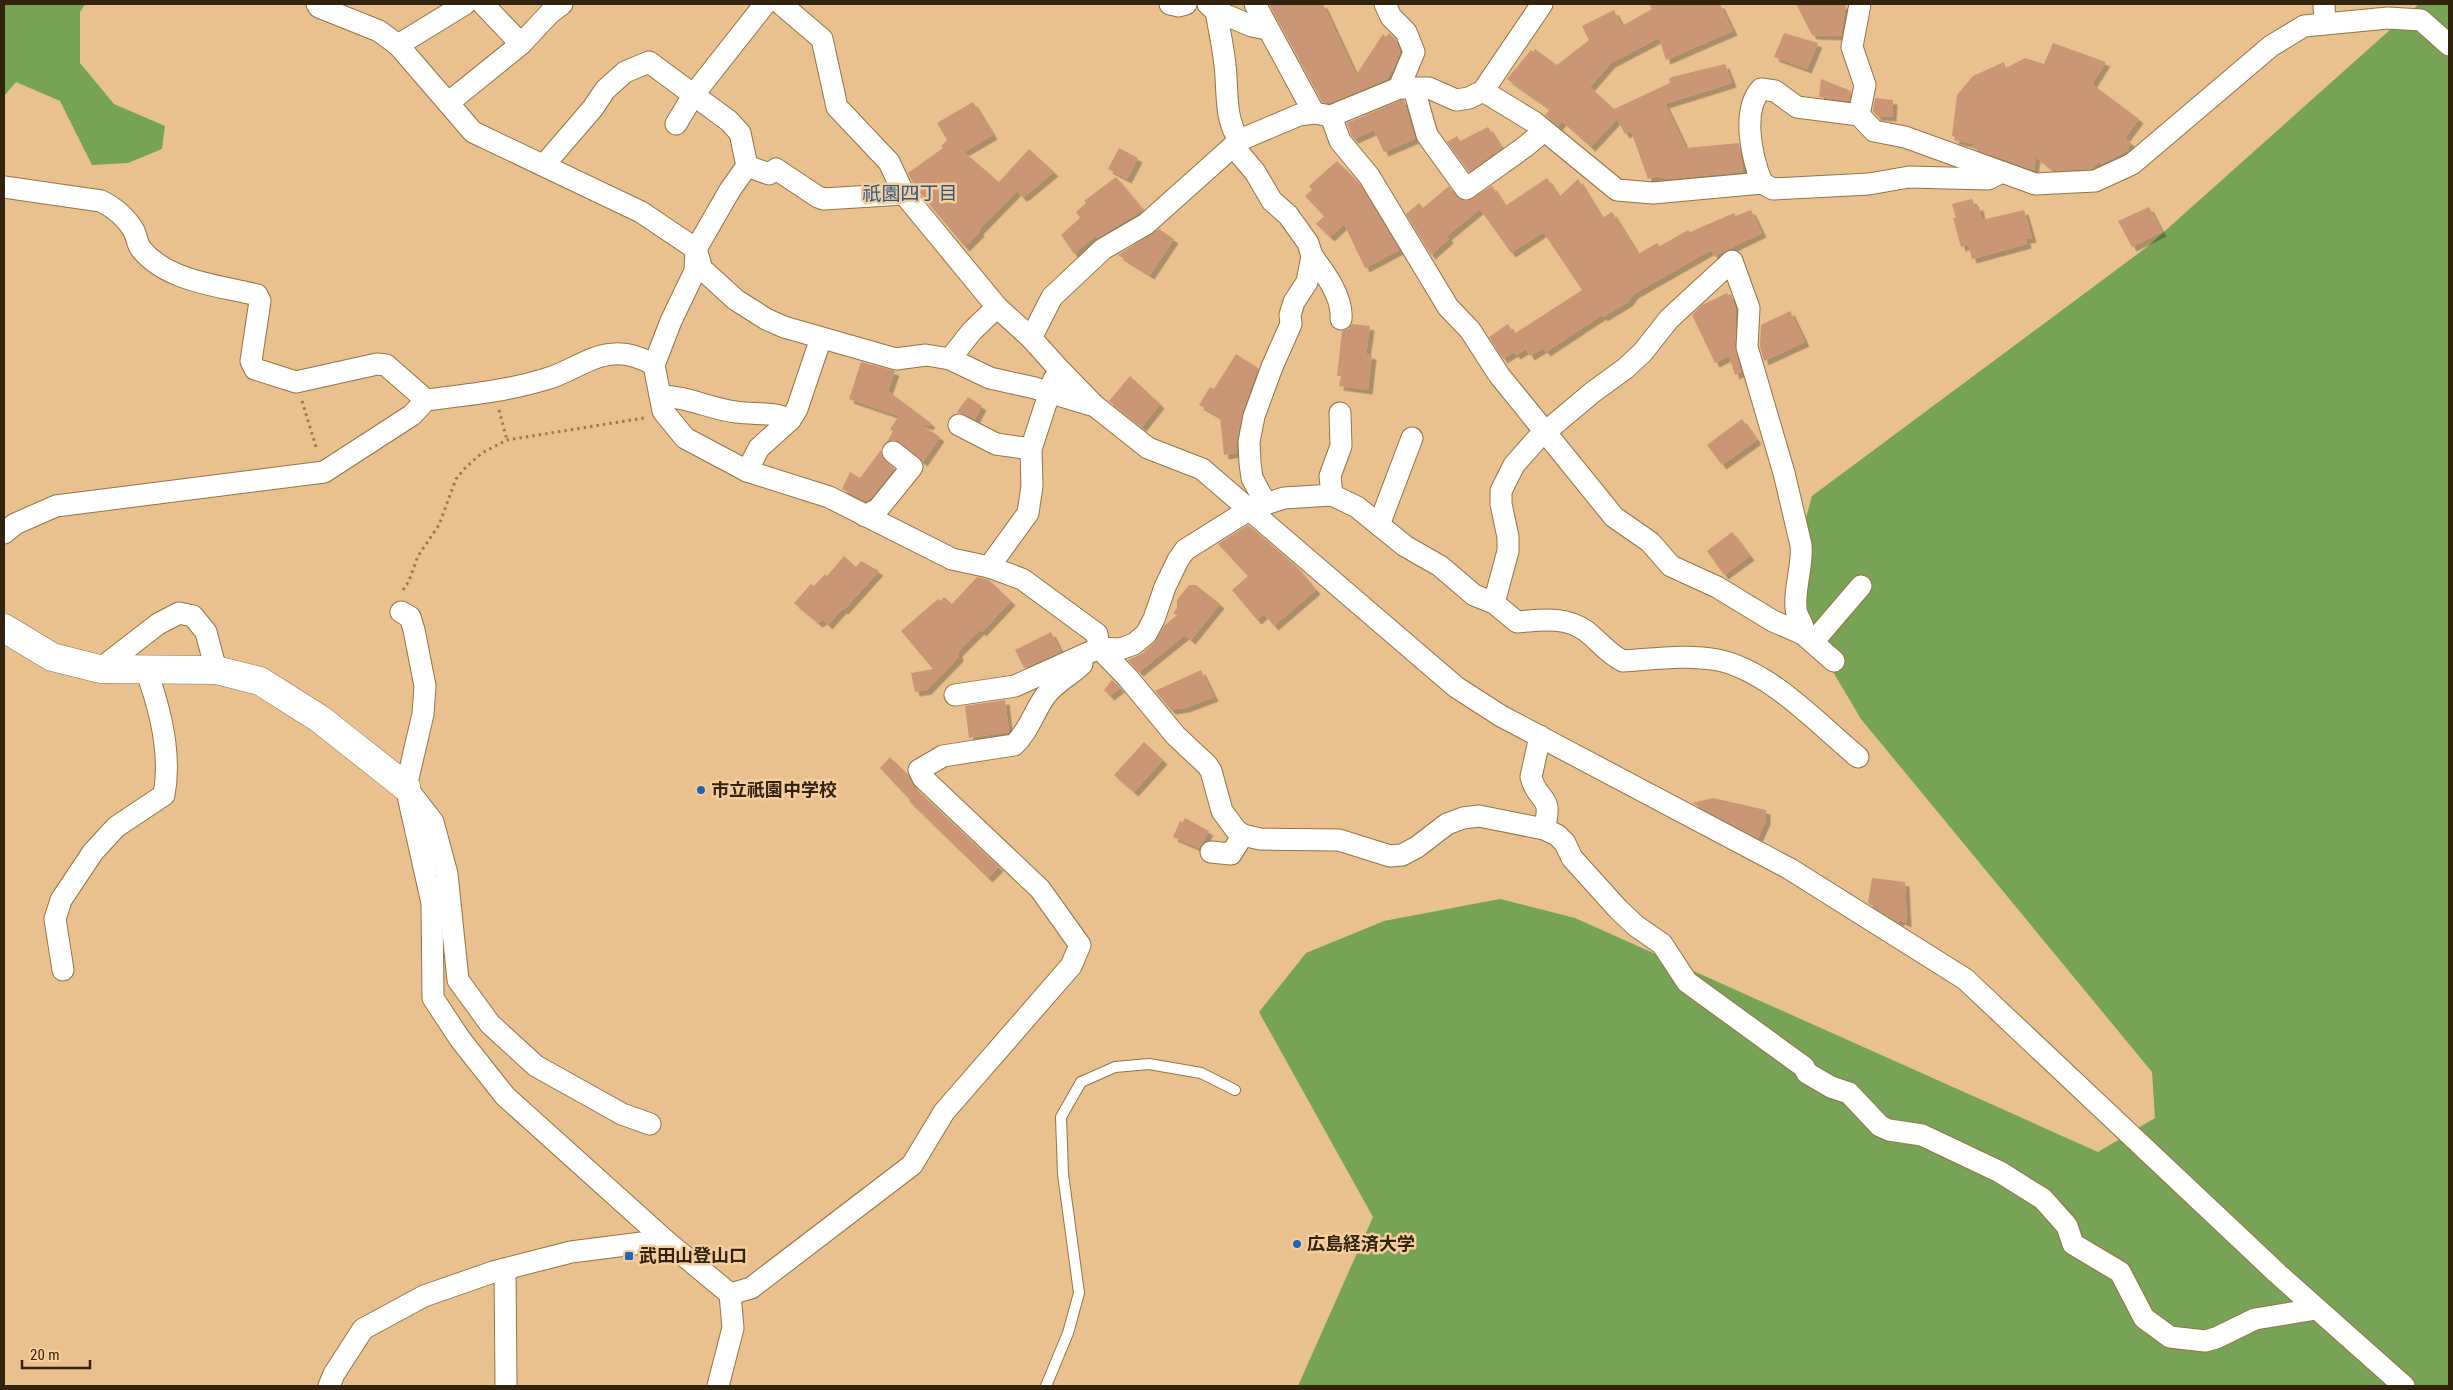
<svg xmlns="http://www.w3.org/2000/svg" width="2453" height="1390" font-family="'Roboto Condensed','Noto Sans JP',sans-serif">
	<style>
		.forest { fill: #76a355 }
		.building { fill: #cb9674; filter: url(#shadow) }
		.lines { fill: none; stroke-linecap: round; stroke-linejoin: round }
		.lane-casing { stroke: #977343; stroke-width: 12 }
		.street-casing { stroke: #977343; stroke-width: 23 }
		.secondary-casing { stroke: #977343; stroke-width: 29 }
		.path { stroke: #967a55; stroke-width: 3; stroke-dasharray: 2.5 4; stroke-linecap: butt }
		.lane { stroke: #fff; stroke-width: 10 }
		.street { stroke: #fff; stroke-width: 21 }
		.secondary { stroke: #fff; stroke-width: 28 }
		.poi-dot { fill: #1a67b6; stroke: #f5ce9b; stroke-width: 2 }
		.labels { text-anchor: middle; stroke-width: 5; stroke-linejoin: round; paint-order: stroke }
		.poi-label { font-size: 18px; font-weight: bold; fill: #32230f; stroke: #f5ce9b; text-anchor: start }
		.neighbourhood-label { font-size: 19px; fill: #2b598d; stroke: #f5ce9b }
	</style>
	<defs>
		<filter id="shadow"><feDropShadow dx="4.5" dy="4.5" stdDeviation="0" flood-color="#0004"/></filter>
	</defs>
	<rect width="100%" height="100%" fill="#e8c18f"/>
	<!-- forest -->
	<g class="forest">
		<path d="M4,4h81l-5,8v51l34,41 51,22 -3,23 -34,14 -36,2 -32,-64 -44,-19 -12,14z"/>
		<path d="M2419,4h30v1382h-1151l75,-169 -114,-205 47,-59 78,-32 116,-22 75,19 523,234 57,-34 -3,-46 -291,-353 -48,-81 -22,-65 21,-77 335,-249z"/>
	</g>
	<!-- building -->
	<g class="building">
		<path d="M1269,4h54l33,71 27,-41 3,3 3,-4 6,6 5,13 -6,15 -7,12 -57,24 -8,-1z"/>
		<path d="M1649,4h71l13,27 -67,29 -7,-22 -48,25 -21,24 24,22 56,-26 -1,-4 3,-2 53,-13 7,19 -67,21 21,44 53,-5 4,29 -76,7 -9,-3 -10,3 -17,-48 -6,3 -8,-15 -26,28 -29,-26 -4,5 -13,-11 5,-6 -43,-30 24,-29 2,2 2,-3 22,16 32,-25 -7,-14 32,-16 8,16 30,-17z"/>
		<path d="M1796,4h50l-5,32 -29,-1z"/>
		<path d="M1784,33l34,10 -11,26 -33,-12z"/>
		<path d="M2053,43l53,19 -14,22 47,35 -14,19 6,5 -4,6 2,1 -28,14 -2,-2 -7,7 -39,2 -17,-14 -2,13 -62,-22 2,-4 -20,-4 1,-3 -3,-1 5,-41 16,-19 31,-14 2,6 19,-10 19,6z"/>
		<path d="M1821,79l30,12 -2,10 -30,-4z"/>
		<path d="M1875,98l18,2 -1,17 -15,-1 -4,-5z"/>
		<path d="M1401,100h3l11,39 -31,13 -10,-22 -20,9 -3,-4 -4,-12z"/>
		<path d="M973,102l20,33 -29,17 35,30 30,-33 25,23 -29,24 -3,1 -5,-6 -38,39 1,2 -15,15 -50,-60 -7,-14 35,-25 -2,-2 6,-6 -10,-17z"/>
		<path d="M1488,127l14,21 -33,24 -22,-30 10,-6 3,5z"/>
		<path d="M1119,148l19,10 -11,21 -19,-10z"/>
		<path d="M1337,161l22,22 40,67 -34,18 -21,-44 -14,13 -14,-13 8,-8 -19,-20 7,-6 -3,-4z"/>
		<path d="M1116,177l27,33 -46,28 -2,-2 -21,18 -13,-19 19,-17 -4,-6 10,-9 -2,-2z"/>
		<path d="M1547,178l12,19 19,-18 24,39 10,-6 26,42 19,-11 3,3 28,-16 2,2 44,-19 2,3 15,-6 11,23 -48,23 -3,-6 -77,44 -6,8 -25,15 -1,-2 -56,37 -3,-4 -13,8 -4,-7 -10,6 -2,-3 -11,7 -14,-22 19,-13 6,10 68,-44 -39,-58 -32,21 -31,-44 -33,27 2,3 -18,16 -25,-41 13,-11 4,5 26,-22 7,11 11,4 25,-15 13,20z"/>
		<path d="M1972,199l3,7h4l3,14 42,-10 8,28 -6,1 1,5 -55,15 -4,-14 -7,2 -8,-29h3l-4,-14z"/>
		<path d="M2149,207l13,25 -30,15 -14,-26z"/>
		<path d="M1159,229l15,10 -24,36 -32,-20z"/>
		<path d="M1727,293l1,2 3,-1 5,16 -1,37 6,25 -6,3 -6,-19 -14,7 -23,-48 10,-10z"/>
		<path d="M1790,311l15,31 -41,19 -4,-15 1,-21z"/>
		<path d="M1352,324l18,2 -4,28 6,1 -4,35 -29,-4 2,-10h-4l5,-45 6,-2z"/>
		<path d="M1236,354l22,14 -16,45 -5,27v13l-13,2 -4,-38 -21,-12 11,-18 4,2z"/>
		<path d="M861,362l34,9 -7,20 43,32 -2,3 -12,-4 23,15 -17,25 -23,-20 -6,-2 -7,2 6,-11 -3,-2 9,-13 -50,-17z"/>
		<path d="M1130,376l30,28 -18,23 -33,-26z"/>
		<path d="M968,397l14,9 -7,13 -18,-7z"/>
		<path d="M1742,419l15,21 -35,25 -15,-20z"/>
		<path d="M881,450l1,7 12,12 -24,30 -4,2 -24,-12 8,-17 10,6z"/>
		<path d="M1248,525l47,40 21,25 -42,36 -10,-12 -7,6 -25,-30 16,-14 -30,-32z"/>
		<path d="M1732,532l18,24 -26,19 -17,-24z"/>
		<path d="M844,556l12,11 5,-6 18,10 -35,39 -2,-1 -14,16 -5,-5 -5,3 -24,-20 17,-19 3,2 11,-12 2,2z"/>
		<path d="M977,577l12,3 22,21 -29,31 -2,-2 -22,22 1,5 -32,33 -12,2 -4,-19 22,-4 -32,-38 37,-32 3,2 3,-4 8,7z"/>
		<path d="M1189,585h7l24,19 -29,36 -6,-5 -46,37 -11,-12 14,-6 12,-11 10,-17 13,-11 -4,-2 4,-5v-8z"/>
		<path d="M1051,632l10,20 -37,16 -9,-18z"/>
		<path d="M1201,670l13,27 -29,11 -14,2 -16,-19z"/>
		<path d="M1112,680l8,8 -10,8 -6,-6z"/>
		<path d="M1005,700l4,32 -40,6 -4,-32z"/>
		<path d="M1144,742l19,18 -29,32 -20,-17z"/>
		<path d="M890,757l17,17 7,13 85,80 -11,11 -79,-77 1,-1 -30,-32z"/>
		<path d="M1713,798l53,12v10l-8,18 -66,-35z"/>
		<path d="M1185,818l24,13 -10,17 -26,-11 7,-16 3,1z"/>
		<path d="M1872,878l33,4 2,41 -7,-3 -1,2 -31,-19z"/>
	</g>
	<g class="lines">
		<defs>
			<path id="lane" d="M1046,1386l22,-53 11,-40 -16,-119 -2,-57 20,-35 34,-15 34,-3 52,9 34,17"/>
			<g id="street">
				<path d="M317,4l2,3 60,24 19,14 75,87 168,80 55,37 -1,22 -24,50 -17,44 9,46 22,27 62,33 82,26 123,62 37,8 33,12 75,55 2,14 29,30 48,58 31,29 4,6 11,40 14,19 7,5 17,4 79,1 51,16 12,-1 15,-8 30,-23 16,-6 16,-2 65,13 13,6 8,8 7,15 46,51 18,17 26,18 25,38 117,85 3,6 24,14 18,6 31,33 9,4 33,5 78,37 43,27 24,27 6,18 47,28 24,46 26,19 35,4 11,-3 39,-19 61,-10"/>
				<path d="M483,4l38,40"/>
				<path d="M781,4l41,35 15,68 52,55 15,32 93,113 34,31 27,30 37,38 53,42 54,21 254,218 45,29 289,153 175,110 313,295 126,112"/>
				<path d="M1170,4l9,2 7,-2"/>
				<path d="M1208,4l8,7c3,18 7,35 9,54 3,23 -1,57 15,75"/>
				<path d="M1255,4l59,109"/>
				<path d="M1385,4l6,13 15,15 8,20 -15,36"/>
				<path d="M2324,4l1,20"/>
				<path d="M1216,11l36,15 15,3"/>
				<path d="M398,45l67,-41"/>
				<path d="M1414,89l13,46 39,54 60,-43 18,-15"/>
				<path d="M1483,91l51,31 83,68 36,3 109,-10 11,6 96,-5 40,-7 79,2 10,-5"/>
				<path d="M448,103l73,-59 29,-31 12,-9"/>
				<path d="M1859,115l6,-30 -13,-38 8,-43"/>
				<path d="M1331,116l9,25 29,35 79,131 22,23 29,45 115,142 36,25 21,24 46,21 56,34 30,13 31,27"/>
				<path d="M676,124l18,-30 71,-90"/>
				<path d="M1233,146l22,26 17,29 16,14 20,28 4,13 -5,26 -13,20 -4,13 1,9 -19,43 -18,49 -5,26 1,21 2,15 14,26"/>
				<path d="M544,165l49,-57 12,-18 20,-18 24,-10 80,59 11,12 7,33 -17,24 -34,59 6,20 34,31 30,19 18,8 112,32 30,-4 24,4 40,19 45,10 56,17"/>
				<path d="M747,166l22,8 7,-5 42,28 6,2 80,-5"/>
				<path d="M1762,183c-10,-25 -21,-72 -1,-94l14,2 22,16 62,8 15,16 31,6 130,47 60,-3 37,-17 139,-118 33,-20 84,-8 33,2 28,25"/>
				<path d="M4,187l97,14c14,7 25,16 33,30 3,6 3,13 7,18 27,33 77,36 116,46l3,6 -9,60 4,8 41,13 81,-18 9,1 40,35"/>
				<path d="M1312,256c13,17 31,41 29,63"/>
				<path d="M1031,338l21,-41 51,-48 43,-25 94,-84 59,-25 15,-2 17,3 68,-28h30l27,12 13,-2 14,-7 59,-87"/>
				<path d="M950,359l22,-28 25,-24"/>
				<path d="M660,396c27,0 50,13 76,16 19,3 37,-1 54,8"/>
				<path d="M959,425l37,19 35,5"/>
				<path d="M747,471l12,-23 31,-28 7,-11 24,-71"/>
				<path d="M1332,495l-2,-19 11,-30 -1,-33"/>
				<path d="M865,516l13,-7 34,-42 -19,-15"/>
				<path d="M1379,525l33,-87"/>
				<path d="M4,533l11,-9 41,-18 268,-34 88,-57 14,-15c41,-5 81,-9 120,-21 23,-6 44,-24 68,-25 14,-1 28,4 40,11"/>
				<path d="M989,567l39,-54 4,-27 -1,-37 23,-70"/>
				<path d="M1494,603l14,-52v-14l-7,-33v-13l13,-26 23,-26 56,-47 33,-24 17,-16 26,-33 63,-58 17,47 -2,39 37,126 17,72c2,22 -7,42 -5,63 0,10 9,15 7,26"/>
				<path d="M401,612l9,5 4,13 11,56 -2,28 -17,73 26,116 1,95 27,41 45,57 160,144 65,54 3,34 -15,58"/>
				<path d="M1813,642l48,-56"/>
				<path d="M100,669l58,-45 21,-11 14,3 13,16 10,38"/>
				<path d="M955,695l60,-9 84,-38 21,1 14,-5 12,-10 8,-15 11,-32 13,-27 7,-10 65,-41 34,-11 48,-3 25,12 48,39 35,20 34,29 20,8 23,19c25,-2 48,-6 69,9 13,10 22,23 37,30 31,-2 64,-7 95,-1 52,11 100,64 140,97"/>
				<path d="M1540,736l-9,41c7,27 23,16 13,52"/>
				<path d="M409,791l24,31 14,52 11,106 32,44 46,42 86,48 28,10"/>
				<path d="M1211,852l20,2 12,-19"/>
				<path d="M63,970l-8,-51 6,-19 32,-48 23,-25 48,-32c8,-42 -4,-87 -18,-125"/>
				<path d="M505,1269l1,117"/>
				<path d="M730,1294l21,-6 161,-123 32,-53 127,-146 9,-21 -40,-56 -117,-111 -4,-8 24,-14 71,-11c15,-14 20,-34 32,-50 10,-13 25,-20 36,-31"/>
				<path d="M329,1386l5,-12 29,-45 61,-33 69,-24 78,-20 94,-12"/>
			</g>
			<path id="secondary" d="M4,628l48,29 48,12 116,1 44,11 60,38 86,68"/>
		</defs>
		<!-- lane casing -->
		<use href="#lane" class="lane-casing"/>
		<!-- street casing -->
		<use href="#street" class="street-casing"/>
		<!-- secondary casing -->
		<use href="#secondary" class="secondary-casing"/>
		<!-- path -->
		<g class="path">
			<path d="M302,401l15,49"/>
			<path d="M499,410l8,30"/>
			<path d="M403,590l6,-9 9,-25 21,-31 17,-46 10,-12 16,-14 25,-13 137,-22"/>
		</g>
		<!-- lane -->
		<use href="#lane" class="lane"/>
		<!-- street -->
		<use href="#street" class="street"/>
		<!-- secondary -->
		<use href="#secondary" class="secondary"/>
	</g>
	<!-- markers -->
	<g class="poi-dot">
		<circle cx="701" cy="790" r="5"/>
		<circle cx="1297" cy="1244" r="5"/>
		<rect x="624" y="1251" width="10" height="10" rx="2.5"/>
	</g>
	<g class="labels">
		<!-- poi labels -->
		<g class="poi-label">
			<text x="711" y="796">市立祇園中学校</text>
			<text x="1307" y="1250">広島経済大学</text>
			<text x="639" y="1262">武田山登山口</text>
		</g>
		<!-- neighbourhood labels -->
		<g class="neighbourhood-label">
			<text x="910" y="200">祇園四丁目</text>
		</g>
	</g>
	<!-- border -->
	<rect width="2453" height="1390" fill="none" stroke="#32230f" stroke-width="10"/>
	<!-- scale -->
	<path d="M22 1360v8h68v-8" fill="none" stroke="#32230f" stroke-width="2.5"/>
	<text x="30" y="1360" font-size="15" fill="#32230f" stroke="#f5ce9b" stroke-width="4" paint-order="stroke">20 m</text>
</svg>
